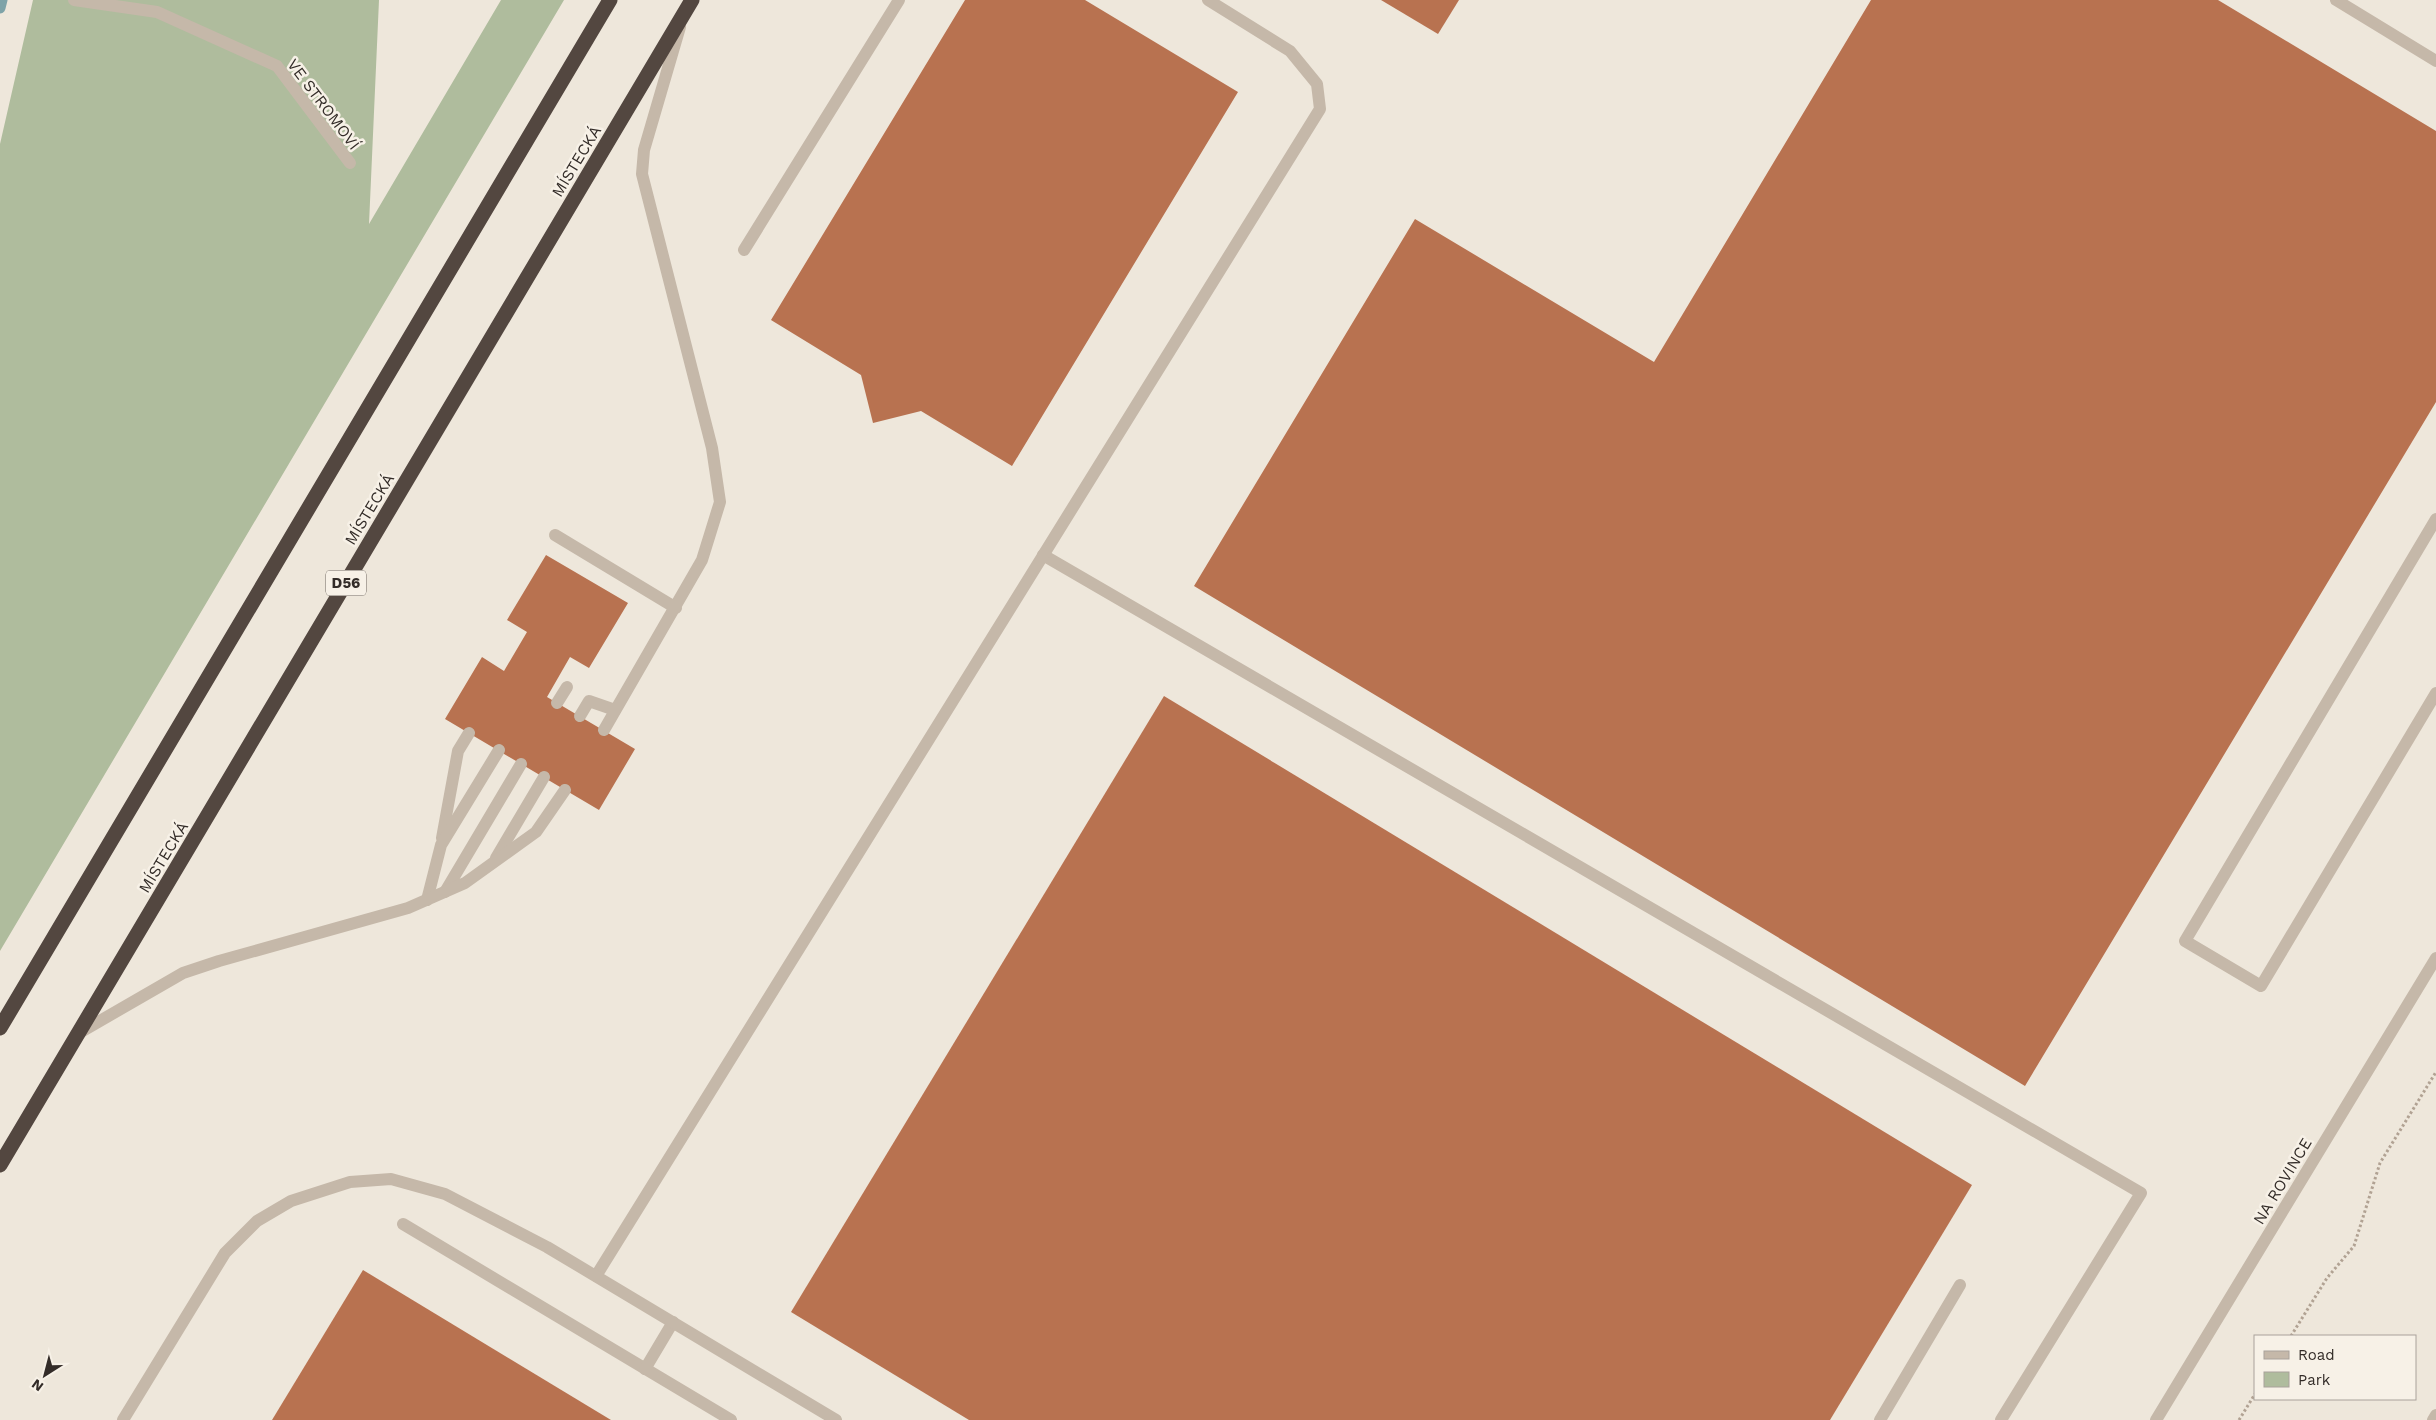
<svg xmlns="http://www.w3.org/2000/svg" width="2436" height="1420" font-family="'Work Sans',sans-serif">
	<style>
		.green { fill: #afbc9d }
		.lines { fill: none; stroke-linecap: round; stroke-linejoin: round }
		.stream { stroke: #7ea3a8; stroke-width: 11 }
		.building { fill: #b87250 }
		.path { stroke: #b1a293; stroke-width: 3; stroke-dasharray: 2.5 2.5; stroke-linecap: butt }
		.service { stroke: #c5b8a9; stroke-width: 12 }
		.minor { stroke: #c5b8a9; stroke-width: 12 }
		.motorway { stroke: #534740; stroke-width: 15 }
		.labels { text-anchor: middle; stroke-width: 5; stroke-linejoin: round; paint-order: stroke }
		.shield { fill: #f7f1e7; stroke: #6e6761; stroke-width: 1 }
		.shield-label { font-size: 15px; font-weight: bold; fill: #332c28 }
		.street-label { font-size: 16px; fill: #332c28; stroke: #f7f1e7 }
	</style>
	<rect width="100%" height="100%" fill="#eee7db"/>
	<!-- green -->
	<path class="green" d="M33,0h346l-10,224 132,-224h63l-564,951v-807z"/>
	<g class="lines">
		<!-- stream -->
		<path class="stream" d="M0,8l2,-8"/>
	</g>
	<!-- building -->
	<g class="building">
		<path d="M965,0h120l153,92 -226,374 -91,-55 -48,12 -12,-48 -90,-55z"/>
		<path d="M1381,0h78l-21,34z"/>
		<path d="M1871,0h347l218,131v271l-411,684 -831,-500 221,-367 239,143z"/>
		<path d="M546,555l82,48 -39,65 -19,-11 -23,40 88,52 -36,61 -154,-91 37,-62 22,14 23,-39 -20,-12z"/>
		<path d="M1164,696l808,489 -142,235h-861l-178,-108z"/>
		<path d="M363,1270l248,150h-339z"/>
	</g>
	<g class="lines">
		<!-- path -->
		<g class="path">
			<path d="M2291,1336l36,-58 27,-32 26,-83 56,-91"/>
			<path d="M2239,1420l16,-26"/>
		</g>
		<!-- service -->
		<g class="service">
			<path d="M2336,0l100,61"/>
			<path d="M744,250l155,-250"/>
			<path d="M2436,519l-251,422 76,45 175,-293"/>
			<path d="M555,535l121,73"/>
			<path d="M1043,555l1098,638 -140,227"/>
			<path d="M557,703l10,-16"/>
			<path d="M580,716l9,-15 26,9"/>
			<path d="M604,730l98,-170 18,-58 -8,-54 -70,-274 2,-24 36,-123"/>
			<path d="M442,838l16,-87 11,-18"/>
			<path d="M496,858l48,-81"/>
			<path d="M445,892l76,-128"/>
			<path d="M427,900l14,-55 58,-95"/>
			<path d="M79,1033l104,-60 36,-12 189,-53 57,-25 71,-51 29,-42"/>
			<path d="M403,1224l328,196"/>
			<path d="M596,1276l724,-1167 -3,-25 -27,-33 -82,-51"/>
			<path d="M645,1369l28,-47"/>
			<path d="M123,1420l102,-167 32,-32 34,-20 59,-19 41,-3 54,15 102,53 289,173"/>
			<path d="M1880,1420l80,-135"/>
			<path d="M2433,1420l3,-5"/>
		</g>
		<!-- minor -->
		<g class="minor">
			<path d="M74,0l83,12 120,54 73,97"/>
			<path d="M2156,1420l280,-462"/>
		</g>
		<!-- motorway -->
		<g class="motorway">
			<path d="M0,1028l610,-1028"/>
			<path d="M0,1165l692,-1165"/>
		</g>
	</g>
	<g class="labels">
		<!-- shield labels -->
		<rect class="shield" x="326" y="570.5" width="40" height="25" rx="4"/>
		<g class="shield-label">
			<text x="346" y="588">D56</text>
		</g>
		<!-- street labels -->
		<g class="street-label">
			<text transform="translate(324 104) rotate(53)" y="6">VE STROMOVÍ</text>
			<text transform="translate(576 161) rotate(-59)" y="6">MÍSTECKÁ</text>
			<text transform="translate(369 509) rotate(-59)" y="6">MÍSTECKÁ</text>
			<text transform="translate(163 857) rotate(-59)" y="6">MÍSTECKÁ</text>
			<text transform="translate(2282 1181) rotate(-59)" y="6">NA ROVINCE</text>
		</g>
	</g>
	<!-- legend -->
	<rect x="2254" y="1335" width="162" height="65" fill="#f7f1e7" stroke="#a9a29b"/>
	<rect x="2264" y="1351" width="25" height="8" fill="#c5b8a9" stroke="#a9a29b"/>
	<text x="2298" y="1360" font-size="15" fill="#332c28">Road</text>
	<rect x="2264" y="1372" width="25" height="15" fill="#afbc9d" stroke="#a9a29b"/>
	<text x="2298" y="1385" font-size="15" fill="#332c28">Park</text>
	<!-- north arrow -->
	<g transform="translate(45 1375) rotate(216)" stroke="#f7f1e7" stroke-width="4" paint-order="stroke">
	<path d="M0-4L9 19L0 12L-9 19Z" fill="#332c28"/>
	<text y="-8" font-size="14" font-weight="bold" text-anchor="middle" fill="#332c28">N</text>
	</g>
</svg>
